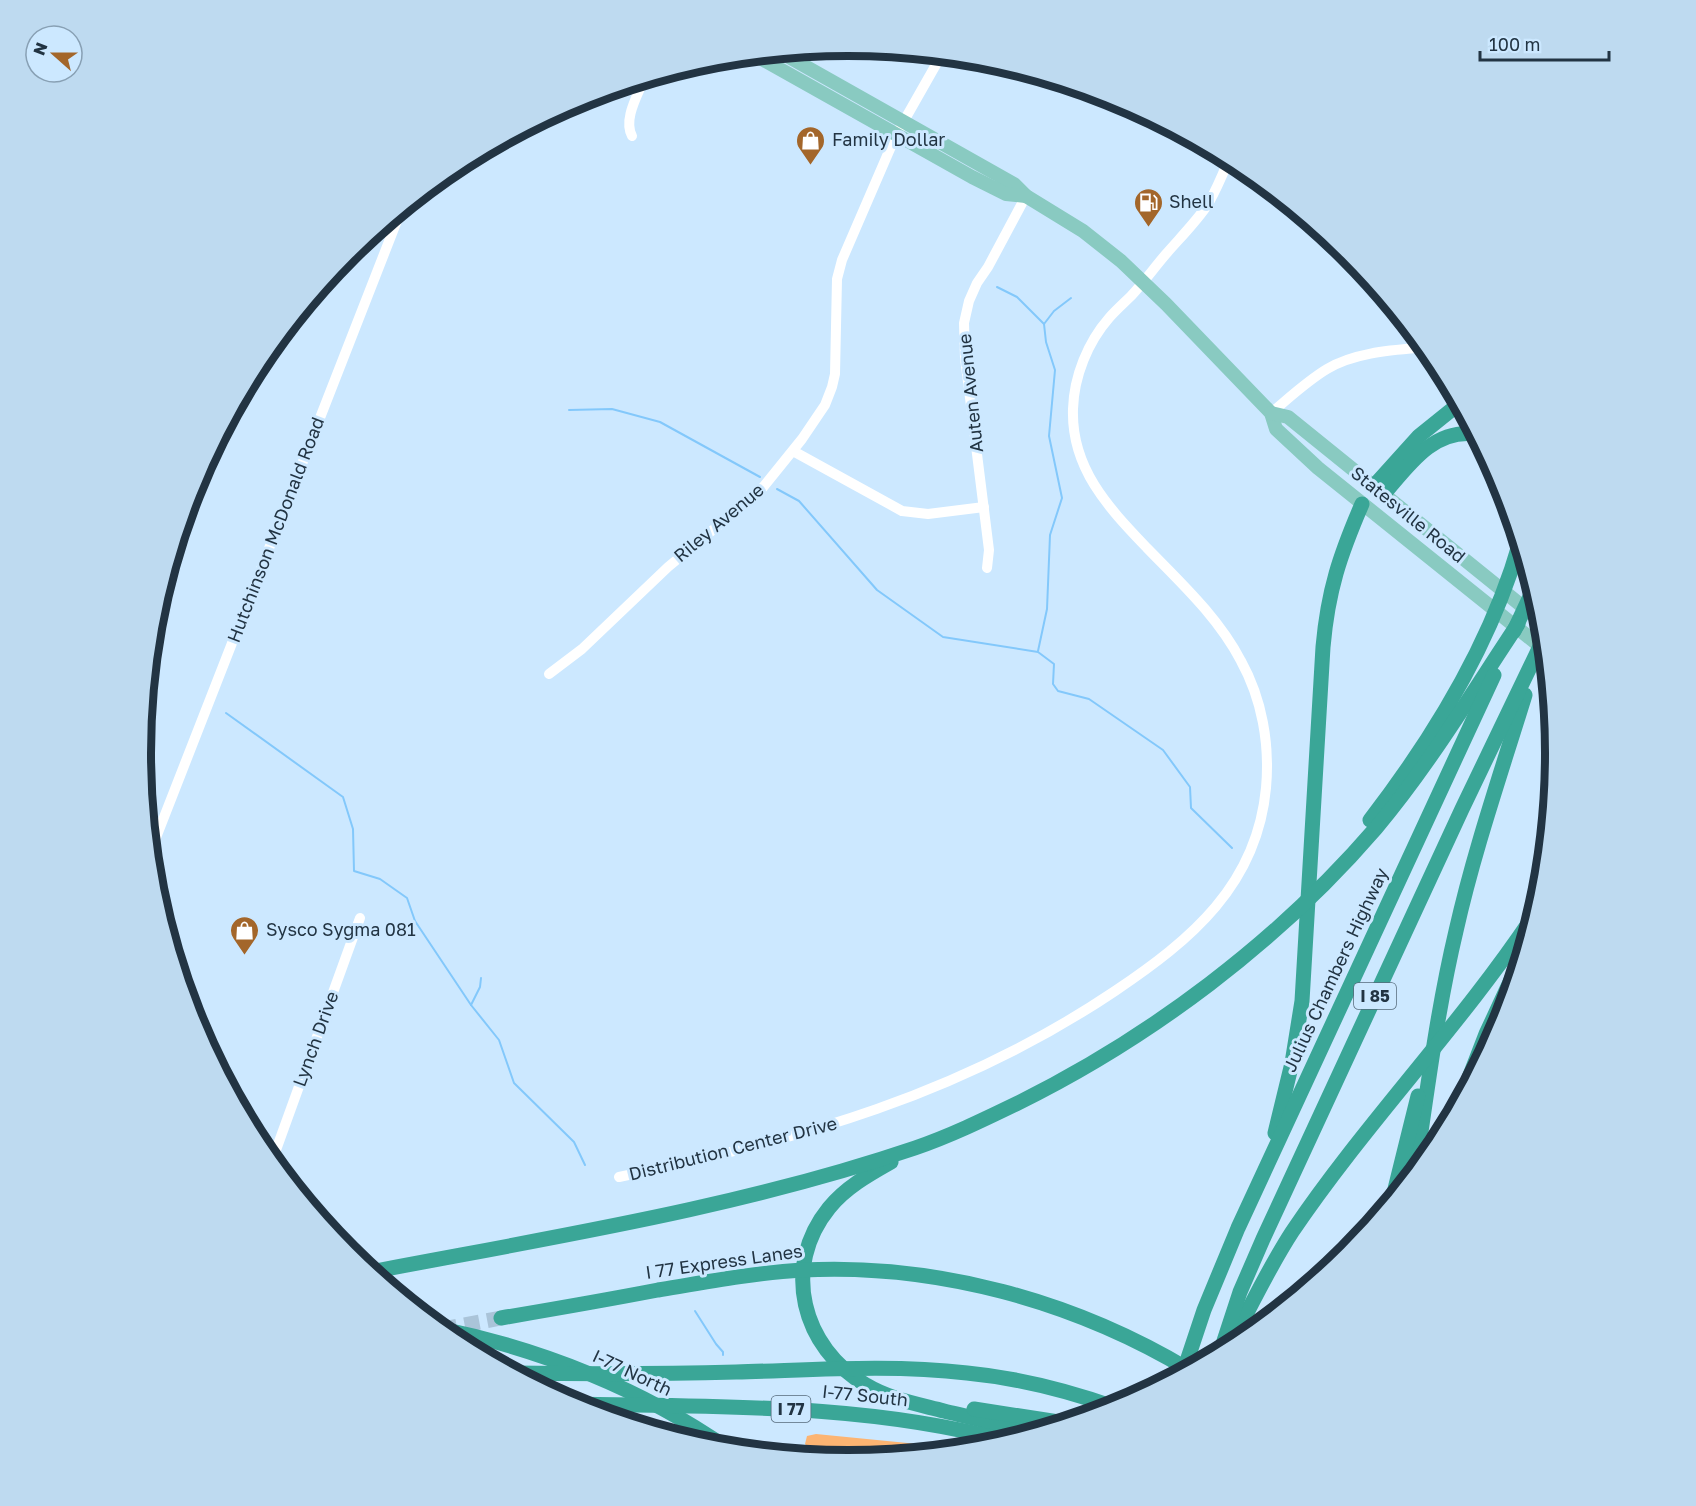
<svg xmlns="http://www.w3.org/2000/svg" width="1696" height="1506" font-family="'Golos Text',sans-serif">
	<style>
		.green { fill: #fcb472 }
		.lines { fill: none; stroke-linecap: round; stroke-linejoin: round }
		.stream { stroke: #83c8fb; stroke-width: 2 }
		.highway-tunnel { stroke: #aac4d9; stroke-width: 15; stroke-dasharray: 15 8; stroke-linecap: butt }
		.minor { stroke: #fff; stroke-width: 10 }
		.major { stroke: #89cac1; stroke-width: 14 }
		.highway { stroke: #3aa697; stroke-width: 15 }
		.labels { text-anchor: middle; stroke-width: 6; stroke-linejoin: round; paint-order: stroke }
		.shield { fill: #cce8ff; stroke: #556a7b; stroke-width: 1.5 }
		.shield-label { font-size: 16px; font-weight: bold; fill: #223443 }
		.poi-label { font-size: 18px; fill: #223443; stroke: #cce8ff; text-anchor: start }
		.street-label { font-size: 18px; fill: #223443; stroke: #cce8ff }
		.rim { fill: none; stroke: #223443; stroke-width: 8 }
	</style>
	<rect width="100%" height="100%" fill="#cce8ff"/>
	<!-- green -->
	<path class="green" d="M816,1434l132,13 6,4 -106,10 -30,-3 -13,-14 2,-8z"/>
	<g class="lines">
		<!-- stream -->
		<g class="stream">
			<path d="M997,287l20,10 27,27 2,18 9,28 -6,66 13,62 -12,37 -3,74 -9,42"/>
			<path d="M1044,324l10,-13 17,-13"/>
			<path d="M569,410l43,-1 48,13 100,55"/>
			<path d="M777,489l22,12 78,89 66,47 95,15 16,12 -1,20 5,7 31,8 74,51 27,37 1,21 41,40"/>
			<path d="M226,713l117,84 10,32 1,42 26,8 27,19 8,23 56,84 28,35 15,43 60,59 11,23"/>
			<path d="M471,1005l9,-18 1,-9"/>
			<path d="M695,1311l21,33 7,8v3"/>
		</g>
		<!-- highway-tunnel -->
		<path class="highway-tunnel" d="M442,1329l59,-11"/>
		<!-- minor -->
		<g class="minor">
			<path d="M632,136c-9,-17 6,-41 12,-57"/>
			<path d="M1271,413c18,-15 36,-32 56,-44 28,-17 67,-19 100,-22"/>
			<path d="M793,451l109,60 26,3 56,-7"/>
			<path d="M987,568l2,-18 -24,-192 -1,-35 5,-22 8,-18 11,-16 38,-71"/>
			<path d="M549,674l33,-25 86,-82 92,-76 42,-52 23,-34 7,-18 3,-13 2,-95 5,-19 54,-125 46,-81"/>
			<path d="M150,853l252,-645"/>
			<path d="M272,1161l88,-243"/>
			<path d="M619,1177c178,-36 343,-83 496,-186 76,-51 142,-106 151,-203 4,-44 -4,-89 -25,-127 -23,-44 -60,-78 -94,-113 -38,-40 -76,-79 -74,-139 1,-33 15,-67 36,-91 7,-8 15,-15 22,-22 13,-14 23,-28 35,-42 13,-15 28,-30 40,-47 10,-15 16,-33 24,-49"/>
		</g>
		<!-- major -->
		<g class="major">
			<path d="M780,52l234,132 12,12 57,35 38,30 45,43 105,109 5,16 42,39 228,183"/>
			<path d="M753,54l219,123 34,17 20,2"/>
			<path d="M1271,413l17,4 255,206"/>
		</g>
		<!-- highway -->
		<g class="highway">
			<path d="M1373,487l46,-51 41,-33"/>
			<path d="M1383,495c25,-29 50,-67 93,-61"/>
			<path d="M1514,631l20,-43"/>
			<path d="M1370,820c64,-83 121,-176 150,-278"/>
			<path d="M1457,1109l29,-75 37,-80"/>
			<path d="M1275,1133l17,-70 10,-62 21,-354c5,-57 17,-92 39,-143"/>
			<path d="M891,1162c-23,13 -46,26 -62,46 -48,59 -27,140 37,177 23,14 51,19 78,26 29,7 59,14 88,22"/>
			<path d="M1415,1173c12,-81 22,-162 41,-242 18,-80 45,-158 69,-236"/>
			<path d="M1392,1201l26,-105"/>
			<path d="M370,1272c183,-35 368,-64 545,-124 35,-12 68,-28 101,-44 134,-66 262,-162 360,-276 53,-63 96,-135 142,-204"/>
			<path d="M501,1318c53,-9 105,-18 157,-28 48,-8 96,-17 144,-20 134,-7 272,31 387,100"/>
			<path d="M438,1328c103,21 204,61 290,121"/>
			<path d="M1229,1348c20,-39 39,-79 63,-116 75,-111 170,-208 244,-320"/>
			<path d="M1220,1353l20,-61 23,-53 199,-430 83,-173"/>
			<path d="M514,1373c74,1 148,1 222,-1 77,-2 155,-8 231,1 52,5 102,18 150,35"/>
			<path d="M1183,1373l21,-63 34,-82 256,-553"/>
			<path d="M572,1404c146,3 293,-1 435,37"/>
			<path d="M974,1409l91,14"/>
		</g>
	</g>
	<!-- icons -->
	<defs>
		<symbol id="shop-pin" viewBox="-11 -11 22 30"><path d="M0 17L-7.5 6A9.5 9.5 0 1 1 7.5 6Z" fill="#a3662a" stroke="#cce8ff"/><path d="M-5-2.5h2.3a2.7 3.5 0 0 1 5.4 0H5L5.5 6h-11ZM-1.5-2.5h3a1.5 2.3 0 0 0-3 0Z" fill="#fff"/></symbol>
		<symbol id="fuel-pin" viewBox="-11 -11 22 30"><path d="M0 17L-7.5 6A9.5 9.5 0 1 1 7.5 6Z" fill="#a3662a" stroke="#cce8ff"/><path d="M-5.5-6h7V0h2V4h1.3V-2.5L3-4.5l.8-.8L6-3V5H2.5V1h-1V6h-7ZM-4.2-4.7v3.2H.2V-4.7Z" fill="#fff"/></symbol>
	</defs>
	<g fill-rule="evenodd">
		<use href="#shop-pin" x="794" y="124" width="33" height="45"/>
		<use href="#fuel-pin" x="1132" y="186" width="33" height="45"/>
		<use href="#shop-pin" x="228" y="914" width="33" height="45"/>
	</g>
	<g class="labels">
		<!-- shield labels -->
		<g class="shield">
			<rect x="1354" y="983" width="42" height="26" rx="4.5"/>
			<rect x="771.5" y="1396" width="39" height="26" rx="4.5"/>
		</g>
		<g class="shield-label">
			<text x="1375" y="1002">I 85</text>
			<text x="791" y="1415">I 77</text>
		</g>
		<!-- poi labels -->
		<g class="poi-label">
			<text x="832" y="146">Family Dollar</text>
			<text x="1169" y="208">Shell</text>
			<text x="266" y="936">Sysco Sygma 081</text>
		</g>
		<!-- street labels -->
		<g class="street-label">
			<text transform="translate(971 393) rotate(-96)" y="6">Auten Avenue</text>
			<text transform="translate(1408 515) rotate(39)" y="6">Statesville Road</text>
			<text transform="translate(719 523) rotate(-40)" y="6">Riley Avenue</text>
			<text transform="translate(276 530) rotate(-69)" y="6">Hutchinson McDonald Road</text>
			<text transform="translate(1336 970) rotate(-65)" y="6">Julius Chambers Highway</text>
			<text transform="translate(316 1039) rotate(-70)" y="6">Lynch Drive</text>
			<text transform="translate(733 1149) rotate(-14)" y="6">Distribution Center Drive</text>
			<text transform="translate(724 1262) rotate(-8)" y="6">I 77 Express Lanes</text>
			<text transform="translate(632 1373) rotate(25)" y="6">I-77 North</text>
			<text transform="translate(865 1396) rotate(6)" y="6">I-77 South</text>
		</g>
	</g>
	<!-- crop -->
	<path d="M0 0H1696V1506H0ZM151 753a697 697 0 1 1 1394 0a697 697 0 1 1-1394 0Z" fill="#bedaf0" fill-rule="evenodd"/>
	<path class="rim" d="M151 753a697 697 0 1 1 1394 0a697 697 0 1 1-1394 0Z"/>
	<!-- north arrow -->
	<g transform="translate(54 54) rotate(291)"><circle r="28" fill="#cce8ff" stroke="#88a0b4" stroke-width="1.5"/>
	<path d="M0-4.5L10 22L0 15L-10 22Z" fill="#a3662a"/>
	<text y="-9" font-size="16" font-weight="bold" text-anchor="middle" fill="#223443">N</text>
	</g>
	<!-- scale -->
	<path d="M1480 51v9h129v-9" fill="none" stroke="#223443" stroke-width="3"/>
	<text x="1489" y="51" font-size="18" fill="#223443" stroke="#cce8ff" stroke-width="4.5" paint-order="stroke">100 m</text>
</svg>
